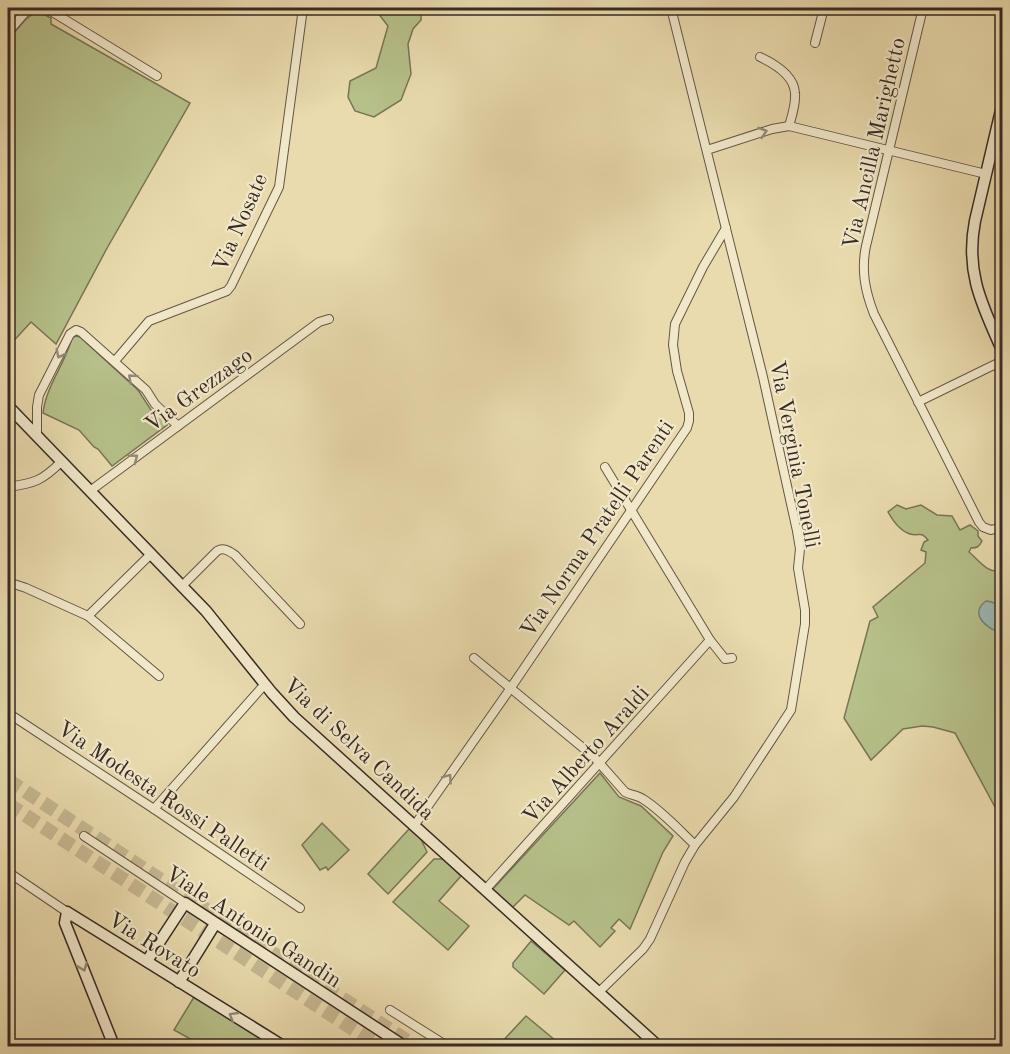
<svg xmlns="http://www.w3.org/2000/svg" width="1010" height="1054" font-family="'Old Standard TT',serif">
	<style>
		.green { fill: #b6c08a; stroke: #777557; stroke-width: 1.5 }
		.water { fill: #9cb9b5; stroke: #74807b; stroke-width: 1.5 }
		.lines { fill: none; stroke-linecap: round; stroke-linejoin: round }
		.highway-tunnel { stroke: #c6b892; stroke-width: 14; stroke-dasharray: 14 7; stroke-linecap: butt }
		.street-casing { stroke: #645646; stroke-width: 10 }
		.secondary-casing { stroke: #382a24; stroke-width: 13 }
		.street { stroke: #f1e8ca; stroke-width: 8 }
		.secondary { stroke: #f1e8ca; stroke-width: 10 }
		.oneway { stroke: #948977 }
		.labels { text-anchor: middle; stroke-width: 4.5; stroke-linejoin: round; paint-order: stroke }
		.street-label { font-size: 22px; fill: #382a24; stroke: #f1e8ca }
	</style>
	<rect width="100%" height="100%" fill="#e9dbae"/>
	<filter id="stains"><feTurbulence type="fractalNoise" baseFrequency=".00333" numOctaves="4"/><feColorMatrix values="0 0 0 0 .2 0 0 0 0 .09 0 0 0 0 .02 0 0 0 .5 -.17"/></filter>
	<radialGradient id="worn" r=".72"><stop offset=".6" stop-color="#630" stop-opacity="0"/><stop offset="1" stop-color="#630" stop-opacity=".3"/></radialGradient>
	<!-- green -->
	<g class="green">
		<path d="M374,8h46l1,2v10l-8,9 -5,15 3,30 -10,26 -27,17 -19,-6 -7,-14 2,-16 26,-13 12,-42z"/>
		<path d="M34,13h7l10,5v6l139,79 -84,147 -50,94 -25,-22 -23,25v-307l17,-20z"/>
		<path d="M76,336l4,1 58,53 13,20 16,12v3l-55,41 -14,-17 -4,-2 -15,-17 -36,-17c3,-27 22,-49 29,-75z"/>
		<path d="M897,505l9,4 15,-4 16,10 15,1 8,14 10,-5 8,6v5l4,5c-3,6 -5,7 -11,7l-2,4c10,8 19,23 33,18v250l-47,-87 -22,-6 -11,-1 -19,3 -32,31 -27,-42 26,-97 8,-4 -5,-10 52,-44 1,-11 -5,-2 3,-8 4,-2c-8,-10 -9,-3 -18,-6 -10,-3 -17,-13 -22,-22z"/>
		<path d="M600,773l19,24 22,9 32,30 -10,16 -33,77 -11,-10 -8,9 4,3 -15,16 -26,-26 -5,4 -44,-30 -13,13 -20,-18z"/>
		<path d="M322,823l27,27 -21,20 -2,-3 -6,3 -18,-25z"/>
		<path d="M409,829l11,8 7,15 -39,42 -20,-20z"/>
		<path d="M434,859h9l18,17 -22,25 30,25 -21,24 -55,-48z"/>
		<path d="M531,941l34,29 -21,24 -31,-27v-4z"/>
		<path d="M194,997l77,48v1h-68l-29,-16z"/>
		<path d="M526,1016l36,30h-64z"/>
	</g>
	<!-- water -->
	<path class="water" d="M986,601c17,0 17,19 16,32 -14,-3 -34,-19 -16,-32z"/>
	<g class="lines">
		<!-- highway-tunnel -->
		<g class="highway-tunnel">
			<path d="M8,780l407,266"/>
			<path d="M8,804l371,242"/>
		</g>
		<defs>
			<g id="street">
				<path d="M46,8l111,68"/>
				<path d="M923,8l-57,238c-5,24 -1,45 8,68l105,208 4,5 8,3 11,-3"/>
				<path d="M8,32l21,-24"/>
				<path d="M815,43l9,-35"/>
				<path d="M760,57c15,7 34,19 35,36 1,11 -3,23 -6,33"/>
				<path d="M707,150l65,-21 17,-3 197,48"/>
				<path d="M115,361l34,-40 78,-30 4,-5 48,-99 24,-179"/>
				<path d="M918,402l84,-41"/>
				<path d="M37,436v-29l2,-12 31,-61 6,-4 5,2 65,58 9,14 23,22"/>
				<path d="M8,487c27,-4 34,-6 54,-26"/>
				<path d="M90,491l229,-169 10,-3"/>
				<path d="M8,582l18,6 62,28 71,60"/>
				<path d="M182,586l35,-35c7,-4 12,0 18,4l65,69"/>
				<path d="M88,616l63,-62"/>
				<path d="M710,640l15,19 7,-1"/>
				<path d="M474,658l120,99 31,35c5,3 12,3 18,7 19,12 35,30 52,46l39,-48 57,-87 14,-86v-14l-7,-42 2,-19 -3,-18 -34,-154 -92,-369"/>
				<path d="M8,713l146,96 146,99"/>
				<path d="M154,809l111,-125"/>
				<path d="M414,826l96,-137 177,-261 2,-7v-8l-12,-42 -4,-26 2,-21 28,-57 23,-39"/>
				<path d="M84,836l101,67"/>
				<path d="M8,872l59,40"/>
				<path d="M485,890l225,-250 -105,-173"/>
				<path d="M598,993l45,-44 7,-10 35,-77 10,-17"/>
				<path d="M390,1010l57,36"/>
			</g>
			<g id="secondary">
				<path d="M1002,106l-27,115c-10,51 7,84 27,129"/>
				<path d="M8,406l198,205 66,82 22,24 364,329"/>
				<path d="M147,961l38,-58 219,143"/>
				<path d="M179,982l36,-58"/>
				<path d="M114,1046l-49,-123 2,-11 216,134"/>
			</g>
		</defs>
		<!-- street casing -->
		<use href="#street" class="street-casing"/>
		<!-- secondary casing -->
		<use href="#secondary" class="secondary-casing"/>
		<!-- street -->
		<use href="#street" class="street"/>
		<!-- secondary -->
		<use href="#secondary" class="secondary"/>
	</g>
	<!-- one-way arrows -->
	<defs><path id="oneway-chevron" d="M-2-3.5L2.5 0L-2 3.5" fill="none" stroke-width="1.6" stroke-linecap="round" stroke-linejoin="round" transform="scale(1.5)"/></defs>
	<g class="oneway">
		<use href="#oneway-chevron" transform="translate(763 132) rotate(-17)"/>
		<use href="#oneway-chevron" transform="translate(60 354) rotate(117)"/>
		<use href="#oneway-chevron" transform="translate(132 378) rotate(-138)"/>
		<use href="#oneway-chevron" transform="translate(134 458) rotate(-37)"/>
		<use href="#oneway-chevron" transform="translate(448 778) rotate(-55)"/>
		<use href="#oneway-chevron" transform="translate(83 967) rotate(69)"/>
		<use href="#oneway-chevron" transform="translate(233 1016) rotate(-149)"/>
	</g>
	<g class="labels">
		<!-- street labels -->
		<g class="street-label">
			<text transform="translate(873 143) rotate(-77)" y="8">Via Ancilla Marighetto</text>
			<text transform="translate(239 222) rotate(-66)" y="8">Via Nosate</text>
			<text transform="translate(198 389) rotate(-36)" y="8">Via Grezzago</text>
			<text transform="translate(796 454) rotate(79)" y="8">Via Verginia Tonelli</text>
			<text transform="translate(596 528) rotate(-56)" y="8">Via Norma Pratelli Parenti</text>
			<text transform="translate(360 748) rotate(43)" y="8">Via di Selva Candida</text>
			<text transform="translate(585 754) rotate(-48)" y="8">Via Alberto Araldi</text>
			<text transform="translate(164 795) rotate(34)" y="8">Via Modesta Rossi Palletti</text>
			<text transform="translate(254 926) rotate(33)" y="8">Viale Antonio Gandin</text>
			<text transform="translate(155 944) rotate(32)" y="8">Via Rovato</text>
		</g>
	</g>
	<!-- margin -->
	<rect width="1010" height="1054" fill="none" stroke="#e9dbae" stroke-width="30"/>
	<rect x="9" y="9" width="992" height="1036" fill="none" stroke="#382a24" stroke-width="3"/>
	<rect x="15" y="15" width="980" height="1024" fill="none" stroke="#382a24" stroke-width="1.5"/>
	<rect width="100%" height="100%" filter="url(#stains)"/>
	<rect width="100%" height="100%" fill="url(#worn)"/>
</svg>
